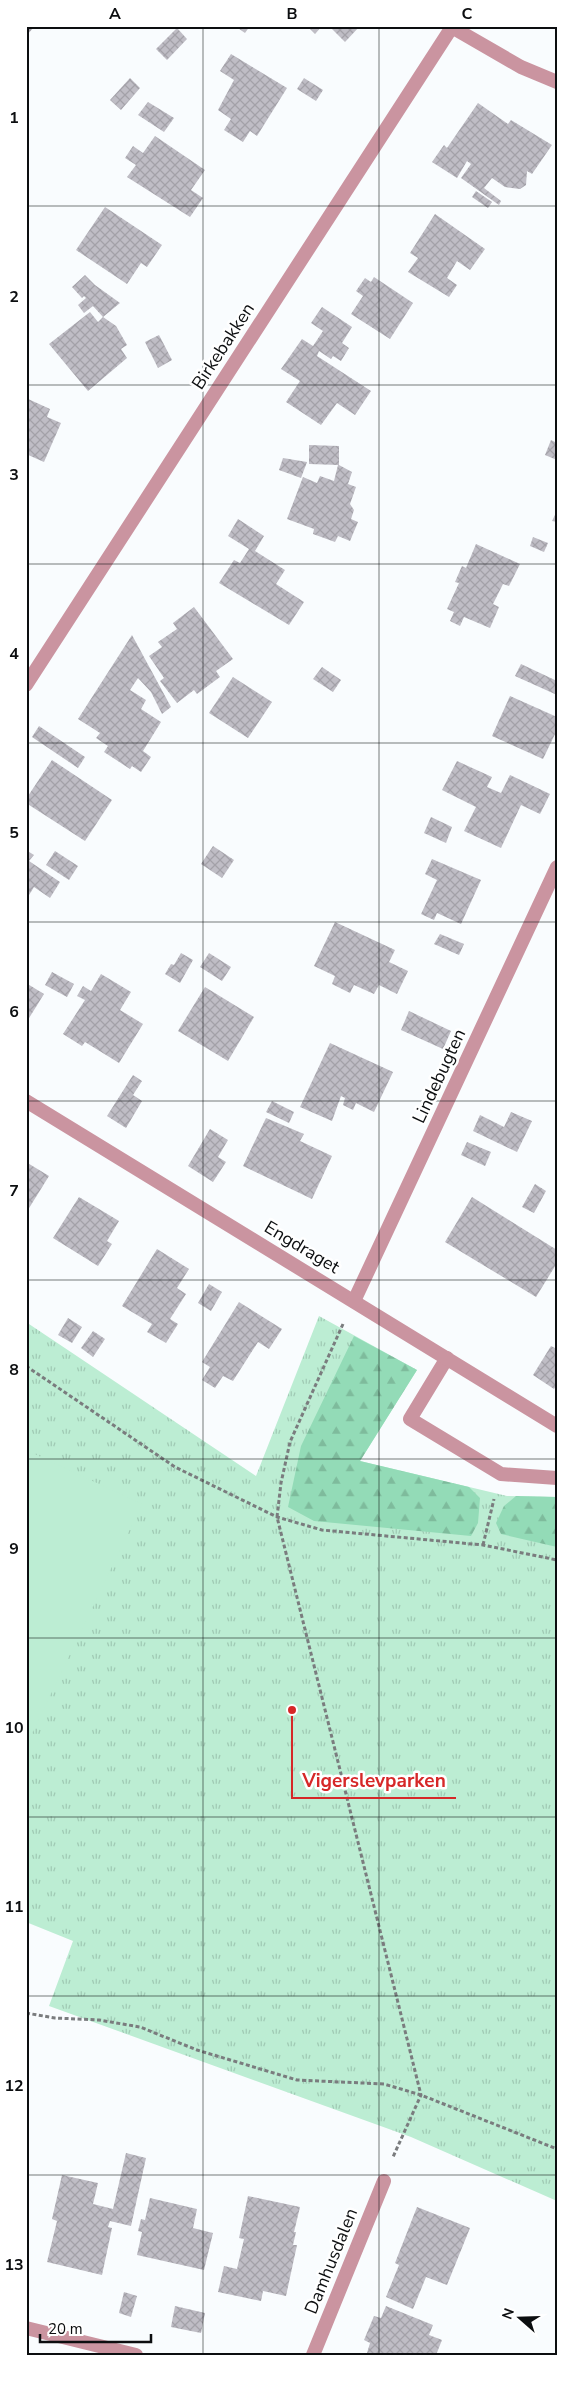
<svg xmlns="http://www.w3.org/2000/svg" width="583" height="2381" font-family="'Nunito Sans',sans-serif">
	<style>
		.grass { fill: url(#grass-tufts) }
		.forest { fill: url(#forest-firs) }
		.garden { fill: #bcedd3 }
		.building { fill: url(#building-cross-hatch) }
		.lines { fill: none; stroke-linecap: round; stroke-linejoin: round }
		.path { stroke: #7a7c7e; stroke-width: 3; stroke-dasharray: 4 2.5; stroke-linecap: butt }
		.service { stroke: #ca94a0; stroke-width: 14 }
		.minor { stroke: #ca94a0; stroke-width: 14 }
		.grid { fill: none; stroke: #0c0e10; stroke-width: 1; stroke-opacity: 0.55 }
		.labels { text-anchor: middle; stroke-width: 5; stroke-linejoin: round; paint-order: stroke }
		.street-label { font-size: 18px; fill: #0c0e10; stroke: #fff }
		.leader { fill: none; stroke: #d62828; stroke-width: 2 }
		.callout-dot { fill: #d62828; stroke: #fff; stroke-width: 2 }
		.callout-label { font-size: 19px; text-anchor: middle; font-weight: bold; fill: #d62828; stroke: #fff; stroke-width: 5; stroke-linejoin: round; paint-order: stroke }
		.neatline { fill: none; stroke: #0c0e10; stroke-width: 2 }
		.grid-label { font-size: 16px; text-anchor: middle; font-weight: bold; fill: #0c0e10 }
	</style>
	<defs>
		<pattern id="grass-tufts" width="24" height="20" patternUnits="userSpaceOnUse" patternTransform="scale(1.25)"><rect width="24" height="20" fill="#bcedd3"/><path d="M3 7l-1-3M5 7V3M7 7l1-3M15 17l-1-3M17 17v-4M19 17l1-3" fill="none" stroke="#a0cab4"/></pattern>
		<pattern id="forest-firs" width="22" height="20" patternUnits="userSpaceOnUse" patternTransform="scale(1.25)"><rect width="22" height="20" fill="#93dbb7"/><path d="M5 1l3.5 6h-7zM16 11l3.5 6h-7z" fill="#7ebb9c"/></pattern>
		<pattern id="building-cross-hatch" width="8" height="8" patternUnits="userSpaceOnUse" patternTransform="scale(1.25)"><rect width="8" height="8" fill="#bfbdc5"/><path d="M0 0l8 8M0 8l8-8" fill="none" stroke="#a3a1a8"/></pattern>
	</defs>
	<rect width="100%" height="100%" fill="#f9fcfe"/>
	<!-- grass -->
	<path class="grass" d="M319,1316l98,54 -57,91 147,35 50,1v704l-146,-64 -362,-131 24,-65 -47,-19v-600l230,154z"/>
	<!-- forest -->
	<g class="forest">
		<path d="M354,1336l63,34 -57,91 109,26 11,11 -2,25 -7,13 -157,-15 -26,-14 13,-61z"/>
		<path d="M516,1496l41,1v50l-56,-13 -5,-11 8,-17z"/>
	</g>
	<!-- garden -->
	<path class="garden" d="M26,1450l116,54 -116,242z"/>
	<!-- building -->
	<g class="building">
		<path d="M26,26h9l-9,10z"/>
		<path d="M235,26h15l-5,7z"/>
		<path d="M307,26h15l-7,8z"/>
		<path d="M329,26h31l-15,16z"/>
		<path d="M177,28l10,11 -20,21 -11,-11z"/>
		<path d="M231,54l56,34 -30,48 -7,-5 -7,11 -19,-12 7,-11 -13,-9 16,-30 -14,-9z"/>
		<path d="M130,78l10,10 -19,22 -11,-10z"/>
		<path d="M304,78l19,12 -7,11 -19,-12z"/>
		<path d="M148,102l26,16 -10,14 -26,-17z"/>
		<path d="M478,103l30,21 3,-4 41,25 -20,29 -5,-3 -1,14 -6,4 -15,-2 -13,-9 -8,10 17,13 -2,4 -38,-27 10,-14 -4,-3 -10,17 -25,-16 12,-17 3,3z"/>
		<path d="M155,136l50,34 -14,20 12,8 -13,19 -63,-40 9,-12 -11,-7 8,-12 10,7z"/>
		<path d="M476,191l16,11 -4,6 -16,-11z"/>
		<path d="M105,207l57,38 -15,22 -6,-4 -14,21 -51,-34z"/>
		<path d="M435,214l50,35 -15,21 -13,-9 -10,17 -7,-5 17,12 -8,12 -41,-25 10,-14 -8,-5z"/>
		<path d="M85,275l10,10 25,18 -17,14 13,9 11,19 -6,4 6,9 -39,33 -39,-47 41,-32 8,10 5,-5 -10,-11 -9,7 -6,-8 8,-7 -2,-2 -2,2 -10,-11z"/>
		<path d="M374,277l39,26 -23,36 -39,-25 12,-18 -7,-5 9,-13 6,4z"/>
		<path d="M322,307l30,20 -10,16 7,5 -8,13 -8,-5 -2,3 -12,-8 -2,5 54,35 -16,24 -18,-12 -16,22 -35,-23 14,-21 -19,-12 21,-30 11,7 10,-15 -12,-8z"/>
		<path d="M159,335l13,25 -14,8 -13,-26z"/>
		<path d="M26,398l24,11 -3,8 14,6 -17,39 -18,-8z"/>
		<path d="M551,440l6,3v17l-12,-5z"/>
		<path d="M309,445l30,1v19l13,7 -4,12 8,3 -6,17 4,6 -3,9 7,3 -8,19 -12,-5 -3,6 -22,-8 1,-5 -27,-10 16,-42 14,6 3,-7 14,5 4,-16 -29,-1z"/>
		<path d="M283,458l24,4 -6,16 -22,-8z"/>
		<path d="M557,511v11l-5,-1z"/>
		<path d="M238,519l26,17 -9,15 30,19 -9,14 28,18 -15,23 -70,-42 15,-23 6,3 9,-14 -21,-13z"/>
		<path d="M533,537l15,6 -4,9 -14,-6z"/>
		<path d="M476,544l44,20 -11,22 -6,-2 -10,20 6,3 -9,21 -26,-11 -4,9 -10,-5 4,-9 -7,-3 12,-26 -4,-1 7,-16 4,2z"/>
		<path d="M194,607l39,52 -17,12 4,6 -23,17 -3,-4 -17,13 -17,-22 4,-3 -15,-22 13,-9 -4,-5 19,-13 -4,-6z"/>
		<path d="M132,635l39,72 -9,7 -11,-22 -13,-14 -8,12 16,10 -5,9 20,13 -18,29 8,6 -10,15 -9,-6 -2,3 -26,-17 4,-6 -12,-8 4,-5 -22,-14z"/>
		<path d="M521,664l36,17v14l-42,-19z"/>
		<path d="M322,667l19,13 -8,12 -20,-13z"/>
		<path d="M233,677l39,25 -24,36 -39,-25z"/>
		<path d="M510,696l47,21v13l-14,29 -51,-23z"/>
		<path d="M39,726l46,31 -7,11 -46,-31z"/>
		<path d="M52,760l60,40 -27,41 -59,-38v-4z"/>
		<path d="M457,761l35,16 -5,10 14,6 9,-18 40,19 -10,20 -19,-9 -20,43 -37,-17 12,-24 -34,-17z"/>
		<path d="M431,817l21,10 -6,16 -22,-10z"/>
		<path d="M213,846l21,14 -12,18 -21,-14z"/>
		<path d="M26,850l8,5 -5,6 31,21 -10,16 -16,-11 -8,13z"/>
		<path d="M55,851l23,15 -9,14 -23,-15z"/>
		<path d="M432,859l49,21 -20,44 -24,-11 -3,7 -13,-6 16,-34 -12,-6z"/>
		<path d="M335,922l60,28 -6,12 19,9 -11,23 -18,-9 -5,9 -20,-9 -4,8 -18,-9 3,-8 -21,-10z"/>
		<path d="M440,934l24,10 -5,11 -25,-11z"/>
		<path d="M181,953l12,7 -13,23 -15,-9 6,-10 3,1z"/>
		<path d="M209,953l22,14 -9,14 -22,-14z"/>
		<path d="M52,972l22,12 -7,13 -22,-12z"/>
		<path d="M101,974l30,18 -11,18 23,14 -24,39 -34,-21 -3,4 -19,-12 22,-34 -8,-4 6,-10 8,5z"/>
		<path d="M26,983l18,11 -18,29z"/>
		<path d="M205,987l49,30 -26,44 -50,-30z"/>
		<path d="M409,1011l42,20 -8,18 -42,-19z"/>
		<path d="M330,1043l63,29 -19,40 -18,-9 -3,7 -10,-5 2,-7 -4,-2 -9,25 -32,-14z"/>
		<path d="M133,1075l9,6 -9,14 9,6 -16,27 -19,-12z"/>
		<path d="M272,1101l22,11 -5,11 -23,-11z"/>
		<path d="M511,1112l21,9 -15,31 -44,-21 7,-16 24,12z"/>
		<path d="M266,1118l38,16 -4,7 32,15 -20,43 -69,-33z"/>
		<path d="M210,1129l18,11 -10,17 8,5 -13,20 -25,-16z"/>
		<path d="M467,1142l24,10 -6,14 -24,-11z"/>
		<path d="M26,1162l23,14 -23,37z"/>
		<path d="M535,1184l11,7 -12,22 -12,-6z"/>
		<path d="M79,1197l40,24 -12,20 5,3 -14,22 -45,-28z"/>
		<path d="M472,1197l85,53v13l-21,34 -91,-55z"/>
		<path d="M157,1249l32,20 -12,19 9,6 -16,25 8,5 -12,19 -19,-11 5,-8 -30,-18z"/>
		<path d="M209,1284l13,8 -11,19 -13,-8z"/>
		<path d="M239,1302l43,27 -13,20 -11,-7 -25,39 -10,-5 -8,12 -13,-8 8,-13 -8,-5z"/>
		<path d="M68,1318l14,9 -10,16 -14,-8z"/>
		<path d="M93,1331l12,8 -12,18 -12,-9z"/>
		<path d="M551,1346l6,3v36l-3,4 -21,-14z"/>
		<path d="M126,2153l20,5 -15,68 -21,-5 -2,6 4,1 -10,47 -55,-13 10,-41 -5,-2 10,-44 36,8 -5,21 20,5z"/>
		<path d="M248,2196l52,11 -6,25h2l-3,13h4l-11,51 -23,-5 -2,10 -43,-9 6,-26 13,3 7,-30 -5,-1z"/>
		<path d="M150,2198l47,11 -4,19 20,5 -9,37 -67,-15 5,-23 -4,-1 3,-12 4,1z"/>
		<path d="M417,2207l53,21 -23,57 -21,-8 -13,32 -27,-12 13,-32 -4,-2z"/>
		<path d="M124,2292l13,4 -6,21 -12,-4z"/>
		<path d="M175,2306l30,7 -4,20 -30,-6z"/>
		<path d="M386,2306l47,19 -4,10 13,5 -6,15 -69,-2 3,-10 -6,-3 10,-24 7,2z"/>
	</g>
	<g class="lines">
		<!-- path -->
		<g class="path">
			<path d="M343,1324l-53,118 -9,41 -4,34 144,578 -28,62"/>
			<path d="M26,1366l149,101 102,50 45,13 161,15 74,15"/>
			<path d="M483,1545l11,-46"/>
			<path d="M26,2013l29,5 44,2 41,7 57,23 100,30 87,4 37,11 136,54"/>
		</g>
		<!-- service -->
		<path class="service" d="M447,1358l-37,61 91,55 56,4"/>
		<!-- minor -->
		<g class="minor">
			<path d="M450,26l71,41 36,15"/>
			<path d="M26,685l426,-658"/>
			<path d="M26,1101l531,325"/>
			<path d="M354,1301l203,-434"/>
			<path d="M26,2328l110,27"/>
			<path d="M313,2355l71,-174"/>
		</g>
	</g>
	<!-- grid -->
	<path class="grid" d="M203,26v2329M379,26v2329M26,206h531M26,385h531M26,564h531M26,743h531M26,922h531M26,1101h531M26,1280h531M26,1459h531M26,1638h531M26,1817h531M26,1996h531M26,2175h531"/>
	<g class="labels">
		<!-- street labels -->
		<g class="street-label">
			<text transform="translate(223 346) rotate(-57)" y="6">Birkebakken</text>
			<text transform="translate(439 1076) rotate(-65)" y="6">Lindebugten</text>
			<text transform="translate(302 1247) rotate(31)" y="6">Engdraget</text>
			<text transform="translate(331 2261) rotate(-68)" y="6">Damhusdalen</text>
		</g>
	</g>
	<!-- callouts -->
	<path class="leader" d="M292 1710L292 1798H456"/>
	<circle class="callout-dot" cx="292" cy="1710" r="5"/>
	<g class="callout-label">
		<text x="374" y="1787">Vigerslevparken</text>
	</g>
	<!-- border -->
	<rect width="583" height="2381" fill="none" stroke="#ffffff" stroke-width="55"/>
	<!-- north arrow -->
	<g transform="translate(520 2318) rotate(290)" stroke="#ffffff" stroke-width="4" paint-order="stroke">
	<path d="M0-4L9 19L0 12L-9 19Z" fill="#0c0e10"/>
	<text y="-8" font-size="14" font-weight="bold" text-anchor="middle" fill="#0c0e10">N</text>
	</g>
	<!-- scale -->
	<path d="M40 2334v8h111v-8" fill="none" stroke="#0c0e10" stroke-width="2.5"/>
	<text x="48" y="2334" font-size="15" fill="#0c0e10" stroke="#ffffff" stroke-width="4" paint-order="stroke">20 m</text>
	<rect x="28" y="28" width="528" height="2326" class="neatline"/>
	<g class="grid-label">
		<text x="115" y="19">A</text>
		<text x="292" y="19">B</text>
		<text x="467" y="19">C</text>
		<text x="14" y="123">1</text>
		<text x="14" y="302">2</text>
		<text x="14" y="480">3</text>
		<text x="14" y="659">4</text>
		<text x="14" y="838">5</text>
		<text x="14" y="1017">6</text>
		<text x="14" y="1196">7</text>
		<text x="14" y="1375">8</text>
		<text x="14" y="1554">9</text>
		<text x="14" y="1733">10</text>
		<text x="14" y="1912">11</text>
		<text x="14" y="2091">12</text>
		<text x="14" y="2270">13</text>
	</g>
</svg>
